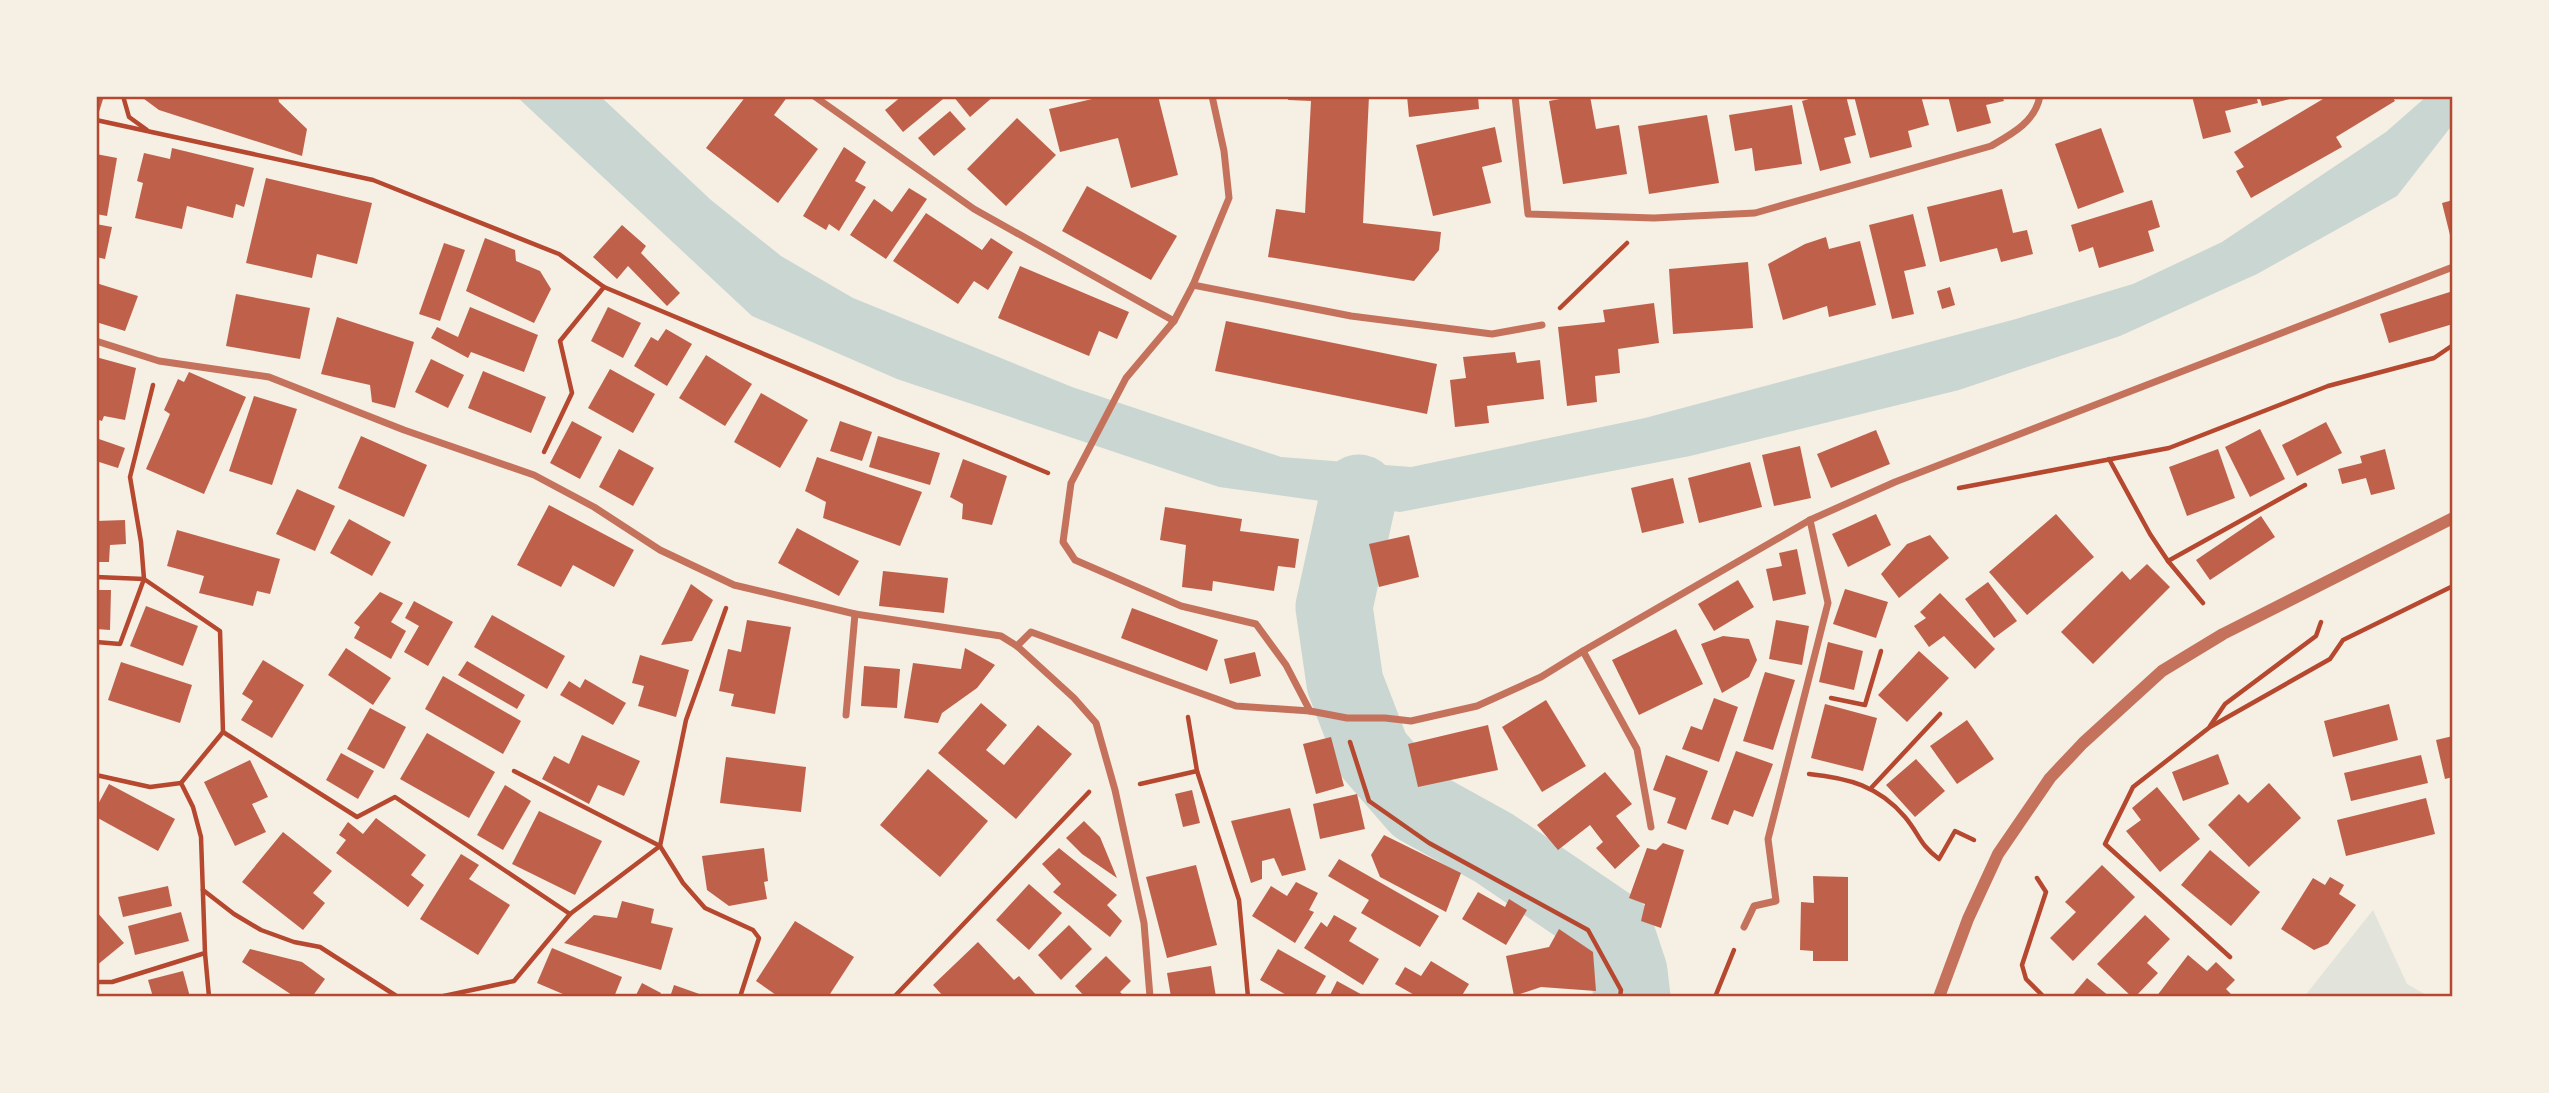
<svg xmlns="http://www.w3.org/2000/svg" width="2549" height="1093" font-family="'DejaVu Sans',sans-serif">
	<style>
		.green { fill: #e2e4dc }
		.water { fill: #c9d6d2 }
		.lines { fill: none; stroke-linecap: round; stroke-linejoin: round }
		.river { stroke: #c9d6d2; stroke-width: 77 }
		.building { fill: #bf614a }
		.path { stroke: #b5482f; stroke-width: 4.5 }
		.minor { stroke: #c5725c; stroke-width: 7 }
		.tertiary { stroke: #c5725c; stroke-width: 12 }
		.neatline { fill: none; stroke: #b5482f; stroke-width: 2.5 }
	</style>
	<rect width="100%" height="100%" fill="#f6efe4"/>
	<!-- green -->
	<path class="green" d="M2373,910l34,74 23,13h-126z"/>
	<!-- water -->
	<path class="water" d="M516,96h84l111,104 70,56 72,42 219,89 209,70 130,10 234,-49 371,-99 117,-35 89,-42 164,-110 41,-36h26v28l-56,72 -140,78 -137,62 -161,54 -269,66 -290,56 -181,-25 -322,-108 -145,-63z"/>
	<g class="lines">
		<!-- river -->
		<path class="river" d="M1359,493l-25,114 11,76 27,70 46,53 76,42 121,82 14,42 3,25"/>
	</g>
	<!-- building -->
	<g class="building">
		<path d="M96,96h8l-5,16 -3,-1z"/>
		<path d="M140,96h138l1,6 28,27 -5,27 -143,-46z"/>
		<path d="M746,96h42l-14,19 44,34 -40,54 -72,-55z"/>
		<path d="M902,96h39l2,3 -40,33 -18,-22z"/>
		<path d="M953,96h41l-24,21z"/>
		<path d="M1105,96h53l20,79 -47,13 -13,-50 -58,14 -11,-43z"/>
		<path d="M1289,96h80l-6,127 78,9 -2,18 -25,31 -146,-24 8,-48 29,4 6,-112 -23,-1z"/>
		<path d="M1407,96h71l1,13 -70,8z"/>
		<path d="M1576,96h14l6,33 23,-4 8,49 -64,10 -14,-83z"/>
		<path d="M1819,96h27l10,39 -12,3 7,25 -31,8 -18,-70z"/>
		<path d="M1854,96h67l8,29 -21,6 4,16 -42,11z"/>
		<path d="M1948,96h54l2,5 -18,4 5,18 -34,9z"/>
		<path d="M2192,96h64l2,7 -33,8 6,21 -28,7z"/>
		<path d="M2259,96h39v1l-36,9z"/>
		<path d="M2328,96h64l3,5 -59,36 6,10 -91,51 -15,-27 8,-4 -10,-15z"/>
		<path d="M1792,105l10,59 -47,7 -3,-23 -17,3 -6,-36z"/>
		<path d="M950,111l16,18 -32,27 -16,-18z"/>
		<path d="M1707,115l12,68 -70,11 -11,-68z"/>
		<path d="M1017,118l39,37 -50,51 -39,-37z"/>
		<path d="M1495,127l7,35 -20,5 9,36 -58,13 -17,-71z"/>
		<path d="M2101,128l23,64 -46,17 -23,-65z"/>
		<path d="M844,147l22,15 -11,19 11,6 -27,44 -10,-7 -3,6 -23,-14z"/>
		<path d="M172,148l82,20 -10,39 -8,-3 -3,14 -46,-12 -5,23 -47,-11 8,-35 -6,-2 7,-28 26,6z"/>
		<path d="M96,154l21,4 -10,58 -11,-2z"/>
		<path d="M266,178l106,25 -15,61 -40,-10 -5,24 -66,-15z"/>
		<path d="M1087,186l90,50 -26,44 -89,-49z"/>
		<path d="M909,188l18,11 -41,60 -36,-24 24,-36 18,13z"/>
		<path d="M2002,189l11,44 14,-3 6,24 -32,8 -4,-14 -57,14 -13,-55z"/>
		<path d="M2152,200l8,27 -12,4 6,20 -55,17 -6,-21 -14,5 -8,-27z"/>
		<path d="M2453,200v43h-1l-10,-40z"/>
		<path d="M926,213l56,37 9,-12 22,14 -25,38 -14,-9 -16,23 -65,-43z"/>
		<path d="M1913,214l13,52 -22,5 10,43 -22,5 -23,-94z"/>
		<path d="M96,224l16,3 -7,32 -9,-2z"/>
		<path d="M622,225l24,21 -5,7 39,40 -13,13 -39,-40 -11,13 -24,-22z"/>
		<path d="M1826,237l3,12 31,-8 16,64 -47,12 -2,-11 -44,14 -15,-56 37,-20z"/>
		<path d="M485,238l30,12 1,11 24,10 11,18 -17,34 -68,-32z"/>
		<path d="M444,243l21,7 -25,71 -21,-7z"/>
		<path d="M1748,262l5,66 -80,6 -4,-65z"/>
		<path d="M1020,266l109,46 -12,27 -18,-8 -10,25 -91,-38z"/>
		<path d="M96,283l42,13 -13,35 -29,-9z"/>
		<path d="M1950,287l5,18 -13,4 -5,-18z"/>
		<path d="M2453,291v33l-64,19 -9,-29z"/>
		<path d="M236,294l74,14 -10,51 -74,-13z"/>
		<path d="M1654,303l5,40 -41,6 2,24 -25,3 2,26 -30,4 -9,-79 47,-5 -2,-12z"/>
		<path d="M470,307l68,28 -14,37 -53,-20 -3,6 -37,-20 6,-11 21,10z"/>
		<path d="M608,307l33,16 -18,35 -32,-17z"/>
		<path d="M337,317l77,25 -19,66 -23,-6 -2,-17 -49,-11z"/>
		<path d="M1226,321l211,43 -10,50 -212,-43z"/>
		<path d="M666,329l26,15 -25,42 -33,-20 17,-29 7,4z"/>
		<path d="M1515,352l2,11 23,-3 4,39 -57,7 2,17 -34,4 -5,-47 16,-2 -3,-21z"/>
		<path d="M706,355l46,29 -27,42 -46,-28z"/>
		<path d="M96,357l40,11 -11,52 -21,-4 -2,5 -6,-2z"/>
		<path d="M431,359l33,16 -16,33 -33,-16z"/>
		<path d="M610,369l45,25 -22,39 -45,-25z"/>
		<path d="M483,371l63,26 -15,36 -63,-25z"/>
		<path d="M189,372l57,25 -42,97 -58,-25 24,-55 -6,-4 14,-31 6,3z"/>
		<path d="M761,393l47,27 -28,48 -46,-26z"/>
		<path d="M254,396l43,13 -25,76 -43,-14z"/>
		<path d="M572,421l30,16 -22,42 -30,-16z"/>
		<path d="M840,421l32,11 -10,29 -32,-10z"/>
		<path d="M2326,422l16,31 -45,23 -15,-31z"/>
		<path d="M2260,429l25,50 -35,18 -25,-50z"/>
		<path d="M1876,430l14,34 -59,24 -14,-34z"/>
		<path d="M361,436l66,29 -23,52 -66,-29z"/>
		<path d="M878,436l62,17 -10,32 -61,-18z"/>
		<path d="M96,438l29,10 -7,20 -22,-7z"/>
		<path d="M1800,446l11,52 -37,8 -12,-51z"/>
		<path d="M619,449l35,19 -21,38 -34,-19z"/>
		<path d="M2218,449l17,49 -48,18 -18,-49z"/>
		<path d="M2385,449l10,40 -24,6 -5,-17 -24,6 -4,-15 24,-6 -2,-7z"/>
		<path d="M817,457l105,35 -22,54 -77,-28 3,-16 -21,-11z"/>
		<path d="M963,459l44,17 -15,49 -30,-6 1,-15 -13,-7z"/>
		<path d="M1750,462l12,45 -63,16 -11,-45z"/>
		<path d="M1673,478l11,45 -42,10 -11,-45z"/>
		<path d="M297,489l38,17 -20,45 -39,-17z"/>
		<path d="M549,505l85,45 -20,37 -41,-22 -12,22 -44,-22z"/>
		<path d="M1165,507l77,12 -2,12 59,8 -4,29 -17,-2 -4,25 -61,-10 -1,10 -30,-4 4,-42 -26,-5z"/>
		<path d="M1876,514l15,31 -43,22 -16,-33z"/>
		<path d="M2056,514l38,43 -67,58 -38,-43z"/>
		<path d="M2261,516l14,21 -65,43 -14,-20z"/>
		<path d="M349,519l42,23 -19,34 -42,-23z"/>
		<path d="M125,520l1,24 -16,1 -1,17h-13v-41z"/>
		<path d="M797,528l62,33 -20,35 -61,-33z"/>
		<path d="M177,530l103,29 -10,35 -13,-3 -4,15 -54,-13 5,-17 -37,-10z"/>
		<path d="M1409,535l10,42 -40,10 -10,-43z"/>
		<path d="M1930,535l19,23 -50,40 -18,-24 26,-30z"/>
		<path d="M1797,549l9,45 -33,7 -7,-32 16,-3 -3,-13z"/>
		<path d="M2147,564l23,23 -77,77 -32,-32 61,-61 8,9z"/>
		<path d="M883,571l65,7 -4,35 -65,-7z"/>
		<path d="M1738,580l16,27 -40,24 -16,-27z"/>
		<path d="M1988,582l29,39 -23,17 -29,-39z"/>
		<path d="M691,584l22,16 -21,41 -31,4z"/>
		<path d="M1845,589l43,13 -12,36 -43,-14z"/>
		<path d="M96,590h15l-1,40 -14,-1z"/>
		<path d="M380,592l23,11 -12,19 15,9 -15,28 -37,-21 6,-11 -6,-4z"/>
		<path d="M1940,593l55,56 -20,20 -31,-33 -15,11 -15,-21 12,-8 -6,-6z"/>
		<path d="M414,601l39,21 -25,44 -24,-14 15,-26 -14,-8z"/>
		<path d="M146,606l52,20 -15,40 -53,-20z"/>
		<path d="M1132,608l86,32 -11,31 -86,-33z"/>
		<path d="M492,615l73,41 -18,33 -73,-42z"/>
		<path d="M747,620l44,7 -16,87 -44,-8 3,-12 -15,-3 9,-42 13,3z"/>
		<path d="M1776,620l33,6 -7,39 -33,-6z"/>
		<path d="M1676,629l27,55 -64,31 -27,-55z"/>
		<path d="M1723,636l26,3 8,21 -8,17 -27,16 -21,-49z"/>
		<path d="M1828,642l35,9 -9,39 -35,-8z"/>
		<path d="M346,648l45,30 -18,27 -45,-30z"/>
		<path d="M965,648l30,17 -18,23 -35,25 -4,10 -34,-5 9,-55 48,6z"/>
		<path d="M1919,651l30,27 -42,44 -29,-27z"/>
		<path d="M1255,652l6,24 -31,8 -6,-25z"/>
		<path d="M640,655l49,15 -13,47 -38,-11 6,-20 -12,-3z"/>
		<path d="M263,660l41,25 -32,53 -31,-18 12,-19 -11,-7z"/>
		<path d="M467,661l58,34 -8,14 -59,-34z"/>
		<path d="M121,662l71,23 -12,38 -72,-23z"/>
		<path d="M864,666l36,3 -3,39 -36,-2z"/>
		<path d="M1765,672l30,8 -22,70 -30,-9z"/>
		<path d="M443,676l78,45 -18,33 -78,-45z"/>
		<path d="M585,679l41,24 -13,22 -53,-30 9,-14 11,7z"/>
		<path d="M1714,698l24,9 -19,55 -37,-13 9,-23 11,4z"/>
		<path d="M1546,700l40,66 -44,26 -40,-65z"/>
		<path d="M981,703l26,22 -21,25 18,15 34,-40 34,29 -56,65 -78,-66z"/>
		<path d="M1825,704l52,14 -14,53 -52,-13z"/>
		<path d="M2389,704l9,36 -65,17 -9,-36z"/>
		<path d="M370,708l36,19 -22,42 -37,-20z"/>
		<path d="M1967,720l27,39 -37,25 -27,-38z"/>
		<path d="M1488,725l10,45 -80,17 -10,-43z"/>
		<path d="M427,733l68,39 -26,46 -69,-39z"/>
		<path d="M582,735l58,26 -16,35 -26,-11 -9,19 -47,-25 12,-23 15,8z"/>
		<path d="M2453,736v41l-8,2 -9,-39z"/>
		<path d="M1331,737l13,49 -28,8 -13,-50z"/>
		<path d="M1736,751l37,13 -20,53 -19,-7 -6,15 -17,-6z"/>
		<path d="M341,753l33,18 -16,28 -32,-19z"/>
		<path d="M2218,754l11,30 -46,17 -11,-29z"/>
		<path d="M1666,755l42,16 -22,59 -19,-7 9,-25 -23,-8z"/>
		<path d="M2421,755l7,28 -77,18 -7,-28z"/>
		<path d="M726,757l80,10 -5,45 -81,-9z"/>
		<path d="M1916,759l29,32 -30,26 -29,-32z"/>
		<path d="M250,760l18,37 -16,7 14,28 -31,14 -31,-64z"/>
		<path d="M928,769l60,52 -48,56 -60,-52z"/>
		<path d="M1605,772l27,32 -16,12 24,30 -25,23 -19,-21 7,-6 -13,-17 -32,25 -21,-25z"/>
		<path d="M2269,783l32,35 -52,49 -41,-42 31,-31 9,9z"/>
		<path d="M109,784l66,35 -17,32 -62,-34v-9z"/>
		<path d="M505,785l26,16 -28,49 -26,-15z"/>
		<path d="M2157,787l43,52 -40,33 -34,-41 15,-11 -9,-12z"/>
		<path d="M1192,790l8,33 -17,4 -8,-33z"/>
		<path d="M1357,794l8,35 -45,10 -7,-35z"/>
		<path d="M2426,798l9,36 -89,22 -9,-36z"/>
		<path d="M1290,808l16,62 -24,6 -8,-18 -12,3v18l-11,4 -20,-62z"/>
		<path d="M539,811l63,30 -27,54 -63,-31z"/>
		<path d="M376,818l50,37 -15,20 13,10 -16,22 -72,-54 10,-13 -7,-5 9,-13 15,12z"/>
		<path d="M1084,821l16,16 17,41 -35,-24 -16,-16z"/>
		<path d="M283,832l49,39 -19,22 12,10 -22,27 -61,-48z"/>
		<path d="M1384,835l77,38 -15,39 -66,-35 -9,-22z"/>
		<path d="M1663,843l21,7 -23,78 -20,-7 4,-17 -16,-6 18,-50 9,2z"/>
		<path d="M764,848l4,33 -4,1 3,17 -38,7 -22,-16 -5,-34z"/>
		<path d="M1059,848l58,47 -10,10 15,16 -12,16 -57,-45 8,-8 -19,-20z"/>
		<path d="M2210,850l50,42 -29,34 -50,-41z"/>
		<path d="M461,854l18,11 -10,14 41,26 -32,50 -58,-36z"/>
		<path d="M1339,859l100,57 -19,31 -59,-34 8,-13 -41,-24z"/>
		<path d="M1196,865l21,80 -50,13 -21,-81z"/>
		<path d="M2102,865l33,32 -62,64 -23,-23 26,-26 -11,-10z"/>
		<path d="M1813,876l35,1v84h-35v-10l-13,-1 1,-48 13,1z"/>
		<path d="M2330,877l14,8 -5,9 17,11 -28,39 -14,6 -33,-21 32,-51 12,7z"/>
		<path d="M1296,882l22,11 -9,17 5,2 -19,31 -43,-27 19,-30 16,10z"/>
		<path d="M1029,884l33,29 -33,37 -33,-30z"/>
		<path d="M168,886l4,20 -49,11 -5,-20z"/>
		<path d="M1478,892l27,15 4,-8 18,11 -21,35 -44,-26z"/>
		<path d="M622,901l32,8 -3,14 22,5 -12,42 -97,-27 30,-28 23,3z"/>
		<path d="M96,911l28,32 -28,23z"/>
		<path d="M181,912l8,29 -54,14 -7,-29z"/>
		<path d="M1334,915l23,13 -8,13 30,18 -16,26 -59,-37 17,-26 6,5z"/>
		<path d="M2145,915l25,24 -23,24 11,10 -23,24h-3l-35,-33z"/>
		<path d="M795,921l59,36 -26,40h-49l-23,-16z"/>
		<path d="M1069,925l23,24 -31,31 -23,-25z"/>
		<path d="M1559,929l34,23 3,39 -55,-4 -27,9 -8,-40 43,-9z"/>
		<path d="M978,942l36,38 5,-4 19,21h-94l-11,-12z"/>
		<path d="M552,948l70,29 -8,20h-44l-33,-14z"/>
		<path d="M250,949l52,13 23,17 -13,18h-17l-53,-35z"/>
		<path d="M1278,949l48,27 -12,21h-24l-30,-17z"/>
		<path d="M2188,955l19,16 9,-9 19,18 -9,9 6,6 -2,2h-74z"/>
		<path d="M1106,956l25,25 -11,11 5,5h-40l-10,-11z"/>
		<path d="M1431,961l38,23 -8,13h-43l-23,-13 10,-17 16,9z"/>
		<path d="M1211,966l5,31h-45l-4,-24z"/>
		<path d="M183,971l7,26h-37l-5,-17z"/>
		<path d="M2087,978l23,19h-39z"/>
		<path d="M1337,981l29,16h-37z"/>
		<path d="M642,983l19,10 -2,4h-24z"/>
		<path d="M674,985l31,11v1h-35z"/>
	</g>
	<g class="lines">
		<!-- path -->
		<g class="path">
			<path d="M123,96l6,21 18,13"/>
			<path d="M96,120l277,60 186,74 45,33 444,186"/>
			<path d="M1560,308l67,-65"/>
			<path d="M544,452l28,-59 -12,-52 44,-54"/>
			<path d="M2109,459l41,75 18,27 35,42"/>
			<path d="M1959,488l210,-40 159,-62 106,-28 19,-13"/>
			<path d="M2168,561l137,-76"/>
			<path d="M96,577l48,2 -24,65 -24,-2"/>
			<path d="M2453,645v4"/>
			<path d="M1831,698l34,7 16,-54"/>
			<path d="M1188,717l9,54"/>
			<path d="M2210,726l15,-22 91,-68 5,-14"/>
			<path d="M223,732l134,85 38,-20 175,117"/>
			<path d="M1350,742l19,59 60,42 159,87 33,60 -1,7"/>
			<path d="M514,771l146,75 23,37 22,25 48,22 6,8 -19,59"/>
			<path d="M1809,774c39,4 70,12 96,43 15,18 14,27 34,42l16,-28 19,9"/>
			<path d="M96,775l54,12 31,-4"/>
			<path d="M1140,784l57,-13 42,129 9,97"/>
			<path d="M1872,787l68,-73"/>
			<path d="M2037,878l9,14 -24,73 4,14 18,18"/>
			<path d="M203,890l31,24 27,16 33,12 26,5 78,50"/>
			<path d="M205,953l4,44"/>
			<path d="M2230,957l-125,-113 28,-57 77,-60 120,-68 13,-19 110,-54"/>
			<path d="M96,982h16l93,-29 -4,-116 -8,-30 -12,-24 42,-51 -3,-101 -76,-52 -3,-37 -11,-65 23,-92"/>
			<path d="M439,997l75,-16 56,-67 90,-68 26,-126 40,-112"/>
			<path d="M894,997l195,-205"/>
			<path d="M1715,997l19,-47"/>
		</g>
		<!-- minor -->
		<g class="minor">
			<path d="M814,96l160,113 200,112"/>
			<path d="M1212,96l12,55 5,47 -36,87 -19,36 -48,57 -55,105 -8,59 12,18 106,46 75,18 30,41 24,46"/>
			<path d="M1515,96l13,118 126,4 101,-5 236,-67c21,-12 44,-24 49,-50"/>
			<path d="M1193,285l158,31 141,18 50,-9"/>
			<path d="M96,341l63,20 110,16 135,53 130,45 60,32 66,43 74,35 121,29 146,22 16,10 57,52 22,25 19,67 29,133 6,74"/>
			<path d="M1017,646l14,-14 205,74 74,5 37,7h38l26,3 66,-15 64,-29 42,-26 227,-131 85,-38 558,-215"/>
			<path d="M1583,651l54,98 14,78"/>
			<path d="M846,715l9,-101"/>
			<path d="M1744,927l10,-21 22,-5 -8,-62 60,-236 -18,-83"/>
		</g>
		<!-- tertiary -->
		<path class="tertiary" d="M1939,997l29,-78 30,-65 52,-76 33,-35 79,-72 61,-37 230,-116"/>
	</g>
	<!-- border -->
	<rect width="2549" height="1093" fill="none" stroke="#f6efe4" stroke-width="196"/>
	<rect x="98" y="98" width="2353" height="897" class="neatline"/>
</svg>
